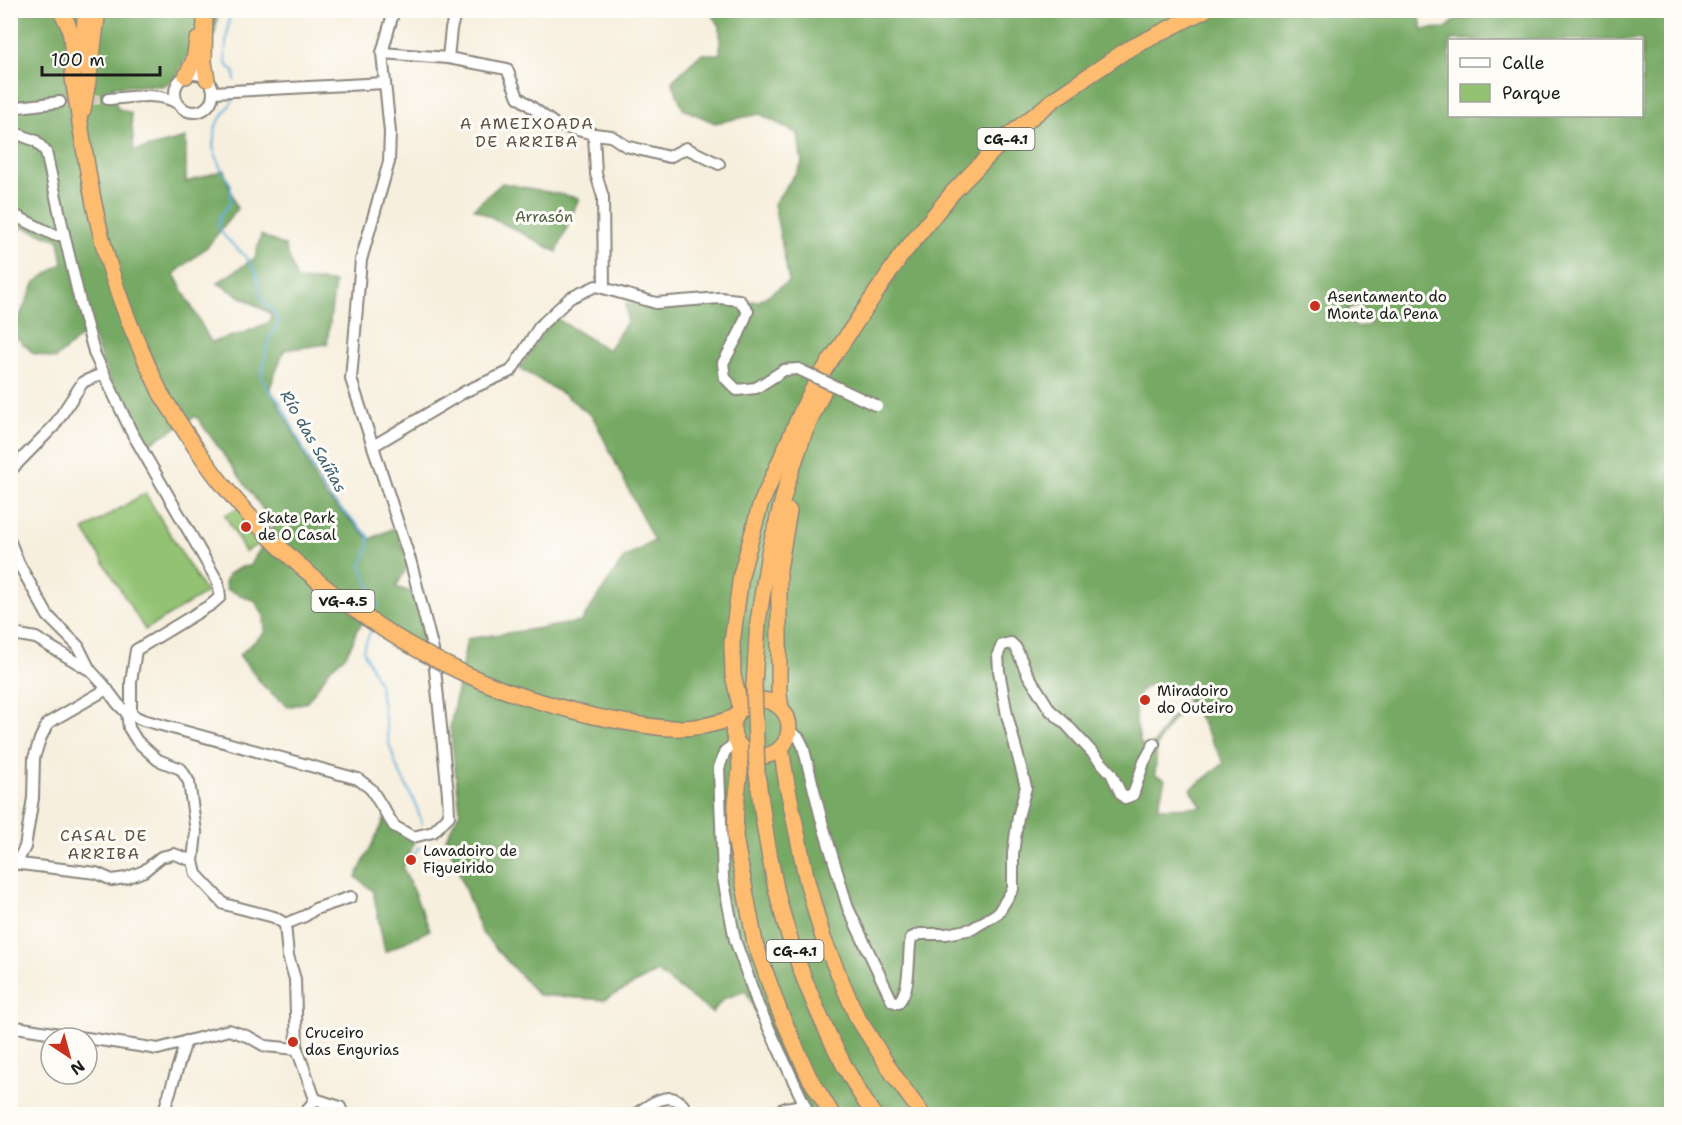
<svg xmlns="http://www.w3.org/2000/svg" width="1682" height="1125" font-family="'Shantell Sans',sans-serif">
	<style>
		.green { fill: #93c372; stroke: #587047; stroke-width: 1.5 }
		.forest { fill: #76a964; stroke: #496240; stroke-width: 1.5; fill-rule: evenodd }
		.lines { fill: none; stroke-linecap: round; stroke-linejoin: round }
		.stream { stroke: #5eacd8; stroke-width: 2 }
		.minor-tunnel { stroke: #d6cfc1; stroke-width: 10; stroke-dasharray: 10 5; stroke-linecap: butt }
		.minor-casing { stroke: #8a867d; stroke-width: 14 }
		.highway-casing { stroke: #8a867d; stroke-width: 18 }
		.minor { stroke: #fff; stroke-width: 10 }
		.highway { stroke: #fdbc6f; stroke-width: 15 }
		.minor-bridge-casing { stroke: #8a867d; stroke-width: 14; stroke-linecap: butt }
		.highway-bridge-casing { stroke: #8a867d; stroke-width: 18; stroke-linecap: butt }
		.minor-bridge { stroke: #fff; stroke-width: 10 }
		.highway-bridge { stroke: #fdbc6f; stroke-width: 15 }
		.poi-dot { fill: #c8321e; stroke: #fdfcf7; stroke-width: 2 }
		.labels { text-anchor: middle; stroke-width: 6; stroke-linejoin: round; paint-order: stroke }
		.shield { fill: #fdfcf7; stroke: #605f5e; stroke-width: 1.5 }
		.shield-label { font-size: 14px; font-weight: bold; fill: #1c1c1c }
		.park-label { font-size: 15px; fill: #4c5f3e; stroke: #fdfcf7 }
		.poi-label { font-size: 15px; fill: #1c1c1c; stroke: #fdfcf7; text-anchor: start }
		.neighbourhood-label { font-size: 16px; letter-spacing: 1.5px; fill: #5b4f42; stroke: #fdfcf7 }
		.water-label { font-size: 16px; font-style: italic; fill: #3a5d71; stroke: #fdfcf7 }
	</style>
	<rect width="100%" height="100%" fill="#fdfcf7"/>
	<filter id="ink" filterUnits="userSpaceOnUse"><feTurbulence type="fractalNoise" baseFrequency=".0167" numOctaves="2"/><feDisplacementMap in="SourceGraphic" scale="12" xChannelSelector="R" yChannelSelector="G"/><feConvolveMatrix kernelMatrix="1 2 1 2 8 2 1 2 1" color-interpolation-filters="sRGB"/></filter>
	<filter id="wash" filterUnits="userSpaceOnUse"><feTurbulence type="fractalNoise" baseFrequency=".008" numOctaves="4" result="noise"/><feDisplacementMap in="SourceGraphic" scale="24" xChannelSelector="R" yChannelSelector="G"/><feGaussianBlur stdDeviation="1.35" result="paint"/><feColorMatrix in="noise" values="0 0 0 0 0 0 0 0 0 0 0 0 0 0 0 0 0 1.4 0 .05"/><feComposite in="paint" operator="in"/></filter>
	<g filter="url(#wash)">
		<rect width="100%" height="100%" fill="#f7efde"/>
		<!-- green -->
		<g class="green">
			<path d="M145,493l61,100 -61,37 -61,-100z"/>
			<path d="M246,503l21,36 -22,13 -20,-37z"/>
		</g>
		<!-- forest -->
		<g class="forest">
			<path d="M1417,10l6,19 23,-1 20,-17h205v1103h-875l-1,-16 -49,-107 -23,8 -11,14 -55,-41 -53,28 -66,-5 -57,-63 -35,-94 14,-27 -10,-84 17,-88 114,-17 43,-64 30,-17 -61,-124 -27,-21 -47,-28 35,-51 54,33 19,-28 -1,-18 40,3 93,-6 30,-20 -15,-77 28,-40 -4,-30 -38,-20 -45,9 -32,-14 -11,-28 29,-27h19v-28l-11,-15zM1450,40h192v76h-192zM1358,305l13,10 -2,9 -12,4 -12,-13 4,-7zM1149,685l9,1 17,8 14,5 -20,21 -15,24 -13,1c-4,-18 -14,-51 8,-60zM1191,703l33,60 -33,26 11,18 -44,1 7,-29 -10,-4 2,-30 13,-22z"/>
			<path d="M11,11h207l-3,23 -25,17 -14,26 -12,9h-51l4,22 14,5 3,38 52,-13v44l38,-12 13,39 -29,37 -34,28 37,68 30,-8 29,-12 1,-8 -54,-31 38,-25 6,-23 24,11 12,34 38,2 -8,62 -43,6 -14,38 28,53 19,42 10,15 43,41 26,-12 12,39 -12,21 18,6 7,27 6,31 -58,-35 -13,15 -3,11 -7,13 -16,14 -23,33 -19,5 -23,-19 -26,-33 26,-23 -1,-16 -9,-15 -29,-12 -1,-6 3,-9 13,-7 9,-1 24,-41 -78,-109 -51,30c-23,-36 -42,-77 -54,-118l-36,31 -22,-6 -21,-20 23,-51 28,-19 -4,-23 -36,-13 -12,10z"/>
			<path d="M502,183l77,15 -22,54 -83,-44z"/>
			<path d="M385,818l29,24 -11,26 27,62 -45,22 -12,-61 -17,-14z"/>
		</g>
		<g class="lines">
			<!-- stream -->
			<g class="stream">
				<path d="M230,10l-5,43 1,11 8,7 1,9"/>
				<path d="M236,96l-20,29 -3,22 7,20 11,18v17l-11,14 -2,11 7,10 20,19 11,16 3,17 4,13 12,12 4,9 -10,16 -8,38 6,11 13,14 42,84 9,13 38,37v10l-8,20 18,40"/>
				<path d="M372,627l-9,23 16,34 10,59 7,22 20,40 6,19"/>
				<path d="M414,855l5,-8"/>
			</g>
		</g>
	</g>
	<g filter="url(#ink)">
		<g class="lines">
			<!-- minor-tunnel -->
			<path class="minor-tunnel" d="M60,102l48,-3"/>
			<defs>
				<g id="minor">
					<path d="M456,10l-5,19 -3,29 59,11 11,28 38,28 38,9 17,2 15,10 43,11 17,-9 33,16"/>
					<path d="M382,53l66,5"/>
					<circle cx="194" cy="93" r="19"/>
					<path d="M213,92l172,-9"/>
					<path d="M108,99c21,-1 51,-8 69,4"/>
					<path d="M10,109l9,-2 41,-5"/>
					<path d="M10,131l26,10 10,11 19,86 16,68 14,49 36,76 87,151 2,15 -8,7 -76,46 -5,32v33"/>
					<path d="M594,134l2,40 7,23 1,91"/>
					<path d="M10,213l44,22h10"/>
					<path d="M373,446l93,-55 45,-20 29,-45 30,-28 26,-12 60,17 64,-5 19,2 9,11 -9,23 -16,29 2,15 12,12 19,-2 28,-18 14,-1"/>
					<path d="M10,471l44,-45 29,-44 21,-9"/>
					<path d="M10,542l9,22 29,52 30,30 12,24"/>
					<path d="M10,637l9,-2 17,3 55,33 12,13 15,20 9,9 16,7 215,59 13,10 23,37 19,11 20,-5 16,-16 -1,-22 -15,-144 -22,-87 -60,-184 10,-119 28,-98 1,-30 -8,-79 12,-43"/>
					<path d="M127,713l2,15 8,13 21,19 23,9 8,13 7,50 -3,29 3,13 28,30 50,13 11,7 3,32 7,23 2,70 18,50"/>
					<path d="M789,731l10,7 4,8 19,76 26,86 44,93 6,2c14,-15 9,-46 13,-65l9,-4h26l26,-5 26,-16 15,-24v-35l5,-37 8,-30 -19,-72 -8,-44 -1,-17 4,-9 9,-2 5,5 11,25 23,37 16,14 45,49 10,21 4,4 8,-3 11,-33 10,-18"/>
					<path d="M737,742l-12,9 -6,17 4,110 12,62 23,65 51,109"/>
					<path d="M17,862l8,-15 8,-49 1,-40 6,-19 8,-16 59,-34"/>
					<path d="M12,863l84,10 16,7 14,-2 18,-7 17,-14 13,-3 19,7"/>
					<path d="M285,924l20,-8 10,-7 36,-12"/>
					<path d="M10,1025l6,2 69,11"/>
					<path d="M87,1038l71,11 71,-19 20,7 16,9 32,3"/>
					<path d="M315,1099l25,8 3,7"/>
					<path d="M163,1114l23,-73"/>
					<path d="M305,1114l10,-15"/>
					<path d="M636,1114c11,-8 31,-23 44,-12 4,3 6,9 9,12"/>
					<path d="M770,1114l16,-6 17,-3"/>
				</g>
				<g id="highway">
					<path d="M59,10c19,21 11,50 15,75 11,67 19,134 41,198 12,38 29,75 46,111"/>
					<path d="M205,10l-1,52 3,17"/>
					<path d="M82,67v-17l4,-40"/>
					<path d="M186,76l8,-16 3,-20"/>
					<path d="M83,110l8,-47 7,-53"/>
					<path d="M754,685l4,-63 11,-70 19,-72 16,-46 22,-49"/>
					<circle cx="761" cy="728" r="28"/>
					<path d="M781,708l-2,-13v-126l10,-58"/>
					<path d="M740,710l-1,-9 -6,-26 -1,-32 9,-68 19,-69 43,-98 15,-29 82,-122 53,-65 54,-55 49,-39 69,-47 80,-41"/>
					<path d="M593,716c52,10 90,21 143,1"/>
					<path d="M739,745l1,25 -4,34 -1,33 20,106 24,67 30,67 23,37"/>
					<path d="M781,748l6,37 20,96 16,57 33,77 37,59 29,40"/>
					<path d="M757,773c6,45 12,88 23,132 18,69 54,150 93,209"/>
				</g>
			</defs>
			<!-- minor casing -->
			<use href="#minor" class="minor-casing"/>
			<!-- highway casing -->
			<use href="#highway" class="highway-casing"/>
			<!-- minor -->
			<use href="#minor" class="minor"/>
			<!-- highway -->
			<use href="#highway" class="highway"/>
			<defs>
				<path id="minor-bridge" d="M798,369l79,37"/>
				<g id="highway-bridge">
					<path d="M161,394c21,33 42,67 67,97 72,88 168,157 273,198 30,11 61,19 92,27"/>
					<path d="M754,685l3,88"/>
				</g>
			</defs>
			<!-- minor-bridge casing -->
			<use href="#minor-bridge" class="minor-bridge-casing"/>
			<!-- highway-bridge casing -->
			<use href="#highway-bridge" class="highway-bridge-casing"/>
			<!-- minor-bridge -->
			<use href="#minor-bridge" class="minor-bridge"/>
			<!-- highway-bridge -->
			<use href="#highway-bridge" class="highway-bridge"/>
		</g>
	</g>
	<!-- markers -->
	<g class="poi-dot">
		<circle cx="1315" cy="306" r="6"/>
		<circle cx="246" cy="527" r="6"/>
		<circle cx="1145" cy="700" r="6"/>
		<circle cx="411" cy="860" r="6"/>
		<circle cx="293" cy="1042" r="6"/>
	</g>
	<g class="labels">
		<!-- shield labels -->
		<g class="shield">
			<rect x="977.5" y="128" width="57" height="22" rx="4.5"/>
			<rect x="311.5" y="590" width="63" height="22" rx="4.5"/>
			<rect x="766.5" y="940" width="57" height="22" rx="4.5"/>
		</g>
		<g class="shield-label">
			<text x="1006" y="144">CG-4.1</text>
			<text x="343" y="606">VG-4.5</text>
			<text x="795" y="956">CG-4.1</text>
		</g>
		<!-- park labels -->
		<g class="park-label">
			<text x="544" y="222">Arrasón</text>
		</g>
		<!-- poi labels -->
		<g class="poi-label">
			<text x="1327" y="302">Asentamento do<tspan x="1327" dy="17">Monte da Pena</tspan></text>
			<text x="258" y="523">Skate Park<tspan x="258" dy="17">de O Casal</tspan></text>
			<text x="1157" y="696">Miradoiro<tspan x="1157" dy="17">do Outeiro</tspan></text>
			<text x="423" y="856">Lavadoiro de<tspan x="423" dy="17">Figueirido</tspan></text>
			<text x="305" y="1038">Cruceiro<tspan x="305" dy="17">das Engurias</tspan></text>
		</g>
		<!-- neighbourhood labels -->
		<g class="neighbourhood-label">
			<text x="527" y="129">A AMEIXOADA<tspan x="527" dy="18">DE ARRIBA</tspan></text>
			<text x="104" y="841">CASAL DE<tspan x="104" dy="18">ARRIBA</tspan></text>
		</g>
		<!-- water labels -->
		<g class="water-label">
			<text transform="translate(314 441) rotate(60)" y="6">Río das Saíñas</text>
		</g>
	</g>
	<!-- margin -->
	<rect width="1682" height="1125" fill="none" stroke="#fdfcf7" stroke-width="36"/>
	<!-- legend -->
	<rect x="1448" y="39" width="195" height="78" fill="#fdfcf7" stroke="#a3a29f" stroke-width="1.5"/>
	<rect x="1460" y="58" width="30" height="9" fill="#ffffff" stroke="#a3a29f" stroke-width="1.5"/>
	<text x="1502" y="69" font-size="18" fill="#1c1c1c">Calle</text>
	<rect x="1460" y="84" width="30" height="18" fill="#93c372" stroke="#a3a29f" stroke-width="1.5"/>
	<text x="1502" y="99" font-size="18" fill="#1c1c1c">Parque</text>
	<!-- north arrow -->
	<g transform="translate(69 1056) rotate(144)"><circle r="28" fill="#fdfcf7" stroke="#a3a29f" stroke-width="1.5"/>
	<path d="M0-4.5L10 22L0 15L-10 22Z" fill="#c8321e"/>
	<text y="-9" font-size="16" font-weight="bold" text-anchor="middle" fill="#1c1c1c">N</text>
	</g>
	<!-- scale -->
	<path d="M42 66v9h118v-9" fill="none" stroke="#1c1c1c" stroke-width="3"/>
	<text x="51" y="66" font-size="18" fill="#1c1c1c" stroke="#fdfcf7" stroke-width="4.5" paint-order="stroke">100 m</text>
</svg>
